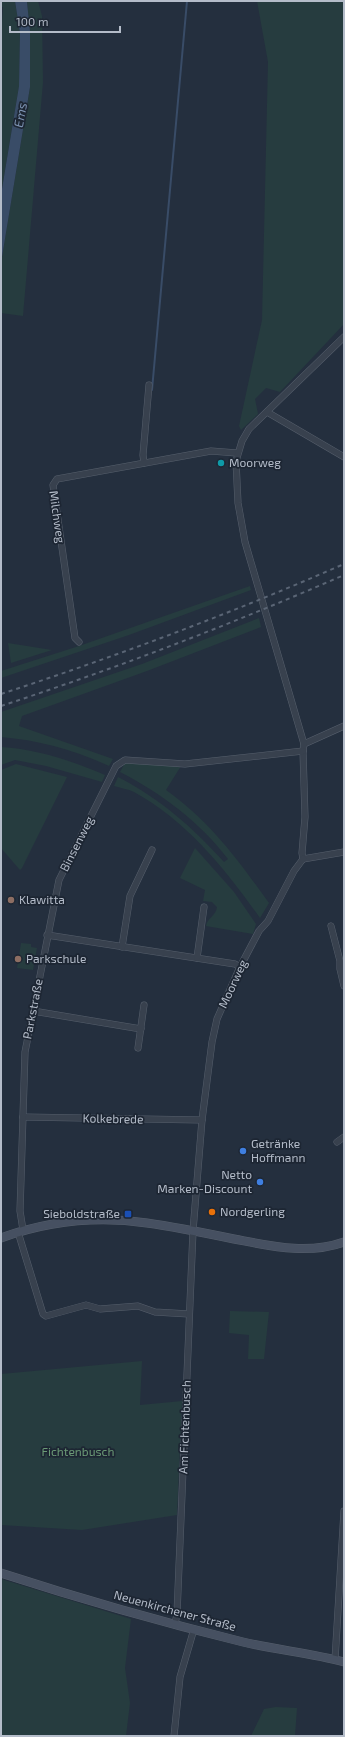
<svg xmlns="http://www.w3.org/2000/svg" width="345" height="1737" font-family="'Exo 2',sans-serif">
	<style>
		.green { fill: #263c3f }
		.water { fill: #394c67 }
		.lines { fill: none; stroke-linecap: round; stroke-linejoin: round }
		.stream { stroke: #394c67; stroke-width: 2 }
		.minor-casing { stroke: #565f6c; stroke-width: 7 }
		.secondary-casing { stroke: #565f6c; stroke-width: 9 }
		.minor { stroke: #38414e; stroke-width: 6 }
		.secondary { stroke: #465061; stroke-width: 8 }
		.rail { stroke: #5a6575; stroke-width: 2; stroke-dasharray: 4 4; stroke-linecap: butt }
		.culture-dot { fill: #0f9aa8; stroke: #1d2633; stroke-width: 1.5 }
		.education-dot { fill: #8d6e63; stroke: #1d2633; stroke-width: 1.5 }
		.shop-dot { fill: #3f7fe0; stroke: #1d2633; stroke-width: 1.5 }
		.food-dot { fill: #e8710a; stroke: #1d2633; stroke-width: 1.5 }
		.transit-dot { fill: #1a4fb4; stroke: #1d2633; stroke-width: 1.5 }
		.labels { text-anchor: middle; stroke-width: 3.5; stroke-linejoin: round; paint-order: stroke }
		.poi-label { font-size: 12px; fill: #b4bcc9; stroke: #1d2633; text-anchor: start }
		.street-label { font-size: 12px; fill: #b4bcc9; stroke: #1d2633 }
		.park-label { font-size: 12px; fill: #6b9a76; stroke: #1d2633 }
		.water-label { font-size: 13px; font-style: italic; fill: #7c92b1; stroke: #1d2633 }
	</style>
	<rect width="100%" height="100%" fill="#242f3e"/>
	<!-- green -->
	<g class="green">
		<path d="M1,1h14l5,32 -1,53 -18,109v-159l2,-29h-2z"/>
		<path d="M27,1h11l4,15 1,66 -20,234 -22,-3v-50l29,-176v-56z"/>
		<path d="M257,1h87v323l-64,68 -14,-4 -11,11 3,15 -17,16 -2,-4 23,-106 6,-258z"/>
		<path d="M250,586l1,4 -122,45 -128,43v-7l78,-25z"/>
		<path d="M259,618l2,9 -114,44 -125,45 -3,10 94,33 -4,7c-34,-16 -71,-26 -108,-29v-25l141,-48z"/>
		<path d="M8,643l44,7 -41,13z"/>
		<path d="M1,747c36,2 71,14 104,28l-3,7 -56,-16 -31,-6 -14,5z"/>
		<path d="M138,762l43,4 -15,24c45,32 72,70 103,113l-9,15c-34,-48 -73,-97 -126,-126 -6,-3 -14,-4 -20,-6l4,-9c44,23 73,49 106,85l4,-3c-28,-37 -67,-66 -108,-87l5,-9z"/>
		<path d="M16,764l51,13 -45,91 -2,2 -19,-22v-78z"/>
		<path d="M195,848l39,44 22,32 -3,10 -47,-8c1,-8 10,-10 11,-19l-5,-5 -9,-1 2,-11 -25,-12z"/>
		<path d="M21,943l10,1v3l6,1 -4,22 -16,-2z"/>
		<path d="M230,1311l39,1 -5,47h-16l1,-24 -20,-2z"/>
		<path d="M142,1361l-2,44 42,-4 -5,114 -95,15 -81,-5v-151z"/>
		<path d="M1,1579l130,40 -6,49 5,35 -4,33h-125z"/>
		<path d="M276,1707l21,1 -2,28h-44l13,-27z"/>
	</g>
	<!-- water -->
	<path class="water" d="M15,1l12,1 3,29v56l-29,176v-68l18,-109 1,-53z"/>
	<g class="lines">
		<!-- stream -->
		<path class="stream" d="M152,390l35,-389"/>
		<defs>
			<g id="minor">
				<path d="M267,412l77,45"/>
				<path d="M144,463l-1,-8 6,-70"/>
				<path d="M79,642l-4,-4 -22,-153 4,-6 154,-28 26,2"/>
				<path d="M304,744l40,-18"/>
				<path d="M303,859l-1,-6 3,-36 -2,-66 1,-7 -59,-202 -7,-39 -2,-42 6,-20 7,-12 95,-92"/>
				<path d="M303,859l41,-7"/>
				<path d="M331,926l9,35v8l4,17"/>
				<path d="M47,935l188,29 5,3"/>
				<path d="M122,947l8,-51 22,-46"/>
				<path d="M197,958l7,-51"/>
				<path d="M33,1011l108,18"/>
				<path d="M138,1048l6,-43"/>
				<path d="M23,1117l179,3"/>
				<path d="M337,1142l7,-5"/>
				<path d="M23,1230l-3,-19 5,-159 34,-172 57,-114 9,-6 60,4 118,-13"/>
				<path d="M18,1232l25,82 3,2 40,-11 14,4 38,-3 17,6 34,2"/>
				<path d="M175,1624l2,-10 16,-383 9,-111 10,-78 5,-23 23,-52 19,-36 9,-10 26,-50 9,-12"/>
				<path d="M335,1660l9,-149"/>
				<path d="M174,1736l6,-59 14,-48"/>
			</g>
			<g id="secondary">
				<path d="M1,1238c47,-17 97,-22 146,-15 29,4 58,10 87,16 37,7 73,16 110,3"/>
				<path d="M1,1573c80,26 161,49 242,69 33,8 68,11 101,20"/>
			</g>
		</defs>
		<!-- minor casing -->
		<use href="#minor" class="minor-casing"/>
		<!-- secondary casing -->
		<use href="#secondary" class="secondary-casing"/>
		<!-- minor -->
		<use href="#minor" class="minor"/>
		<!-- secondary -->
		<use href="#secondary" class="secondary"/>
		<!-- rail -->
		<g class="rail">
			<path d="M1,694c116,-38 231,-81 343,-130"/>
			<path d="M1,706c116,-38 231,-82 343,-131"/>
		</g>
	</g>
	<!-- markers -->
	<circle class="culture-dot" cx="221" cy="463" r="4"/>
	<g class="education-dot">
		<circle cx="11" cy="900" r="4"/>
		<circle cx="18" cy="959" r="4"/>
	</g>
	<g class="shop-dot">
		<circle cx="243" cy="1151" r="4"/>
		<circle cx="260" cy="1182" r="4"/>
	</g>
	<circle class="food-dot" cx="212" cy="1212" r="4"/>
	<rect class="transit-dot" x="124" y="1210" width="8" height="8" rx="2"/>
	<g class="labels">
		<!-- poi labels -->
		<g class="poi-label">
			<text x="229" y="467">Moorweg</text>
			<text x="19" y="904">Klawitta</text>
			<text x="26" y="963">Parkschule</text>
			<text x="251" y="1148">Getränke<tspan x="251" dy="14">Hoffmann</tspan></text>
			<text x="252" y="1179" text-anchor="end">Netto<tspan x="252" dy="14">Marken-Discount</tspan></text>
			<text x="220" y="1216">Nordgerling</text>
			<text x="120" y="1218" text-anchor="end">Sieboldstraße</text>
		</g>
		<!-- street labels -->
		<g class="street-label">
			<text transform="translate(57 517) rotate(82)" y="4">Milchweg</text>
			<text transform="translate(77 844) rotate(-63)" y="4">Binsenweg</text>
			<text transform="translate(233 984) rotate(-65)" y="4">Moorweg</text>
			<text transform="translate(33 1009) rotate(-79)" y="4">Parkstraße</text>
			<text transform="translate(113 1119) rotate(1)" y="4">Kolkebrede</text>
			<text transform="translate(185 1427) rotate(-88)" y="4">Am Fichtenbusch</text>
			<text transform="translate(175 1611) rotate(15)" y="4">Neuenkirchener Straße</text>
		</g>
		<!-- park labels -->
		<g class="park-label">
			<text x="78" y="1456">Fichtenbusch</text>
		</g>
		<!-- water labels -->
		<g class="water-label">
			<text transform="translate(20 115) rotate(-80)" y="5">Ems</text>
		</g>
	</g>
	<!-- border -->
	<rect width="345" height="1737" fill="none" stroke="#b4bcc9" stroke-width="4"/>
	<!-- scale -->
	<path d="M10 26v6h110v-6" fill="none" stroke="#b4bcc9" stroke-width="2"/>
	<text x="16" y="26" font-size="12" fill="#b4bcc9" stroke="#1d2633" stroke-width="3" paint-order="stroke">100 m</text>
</svg>
